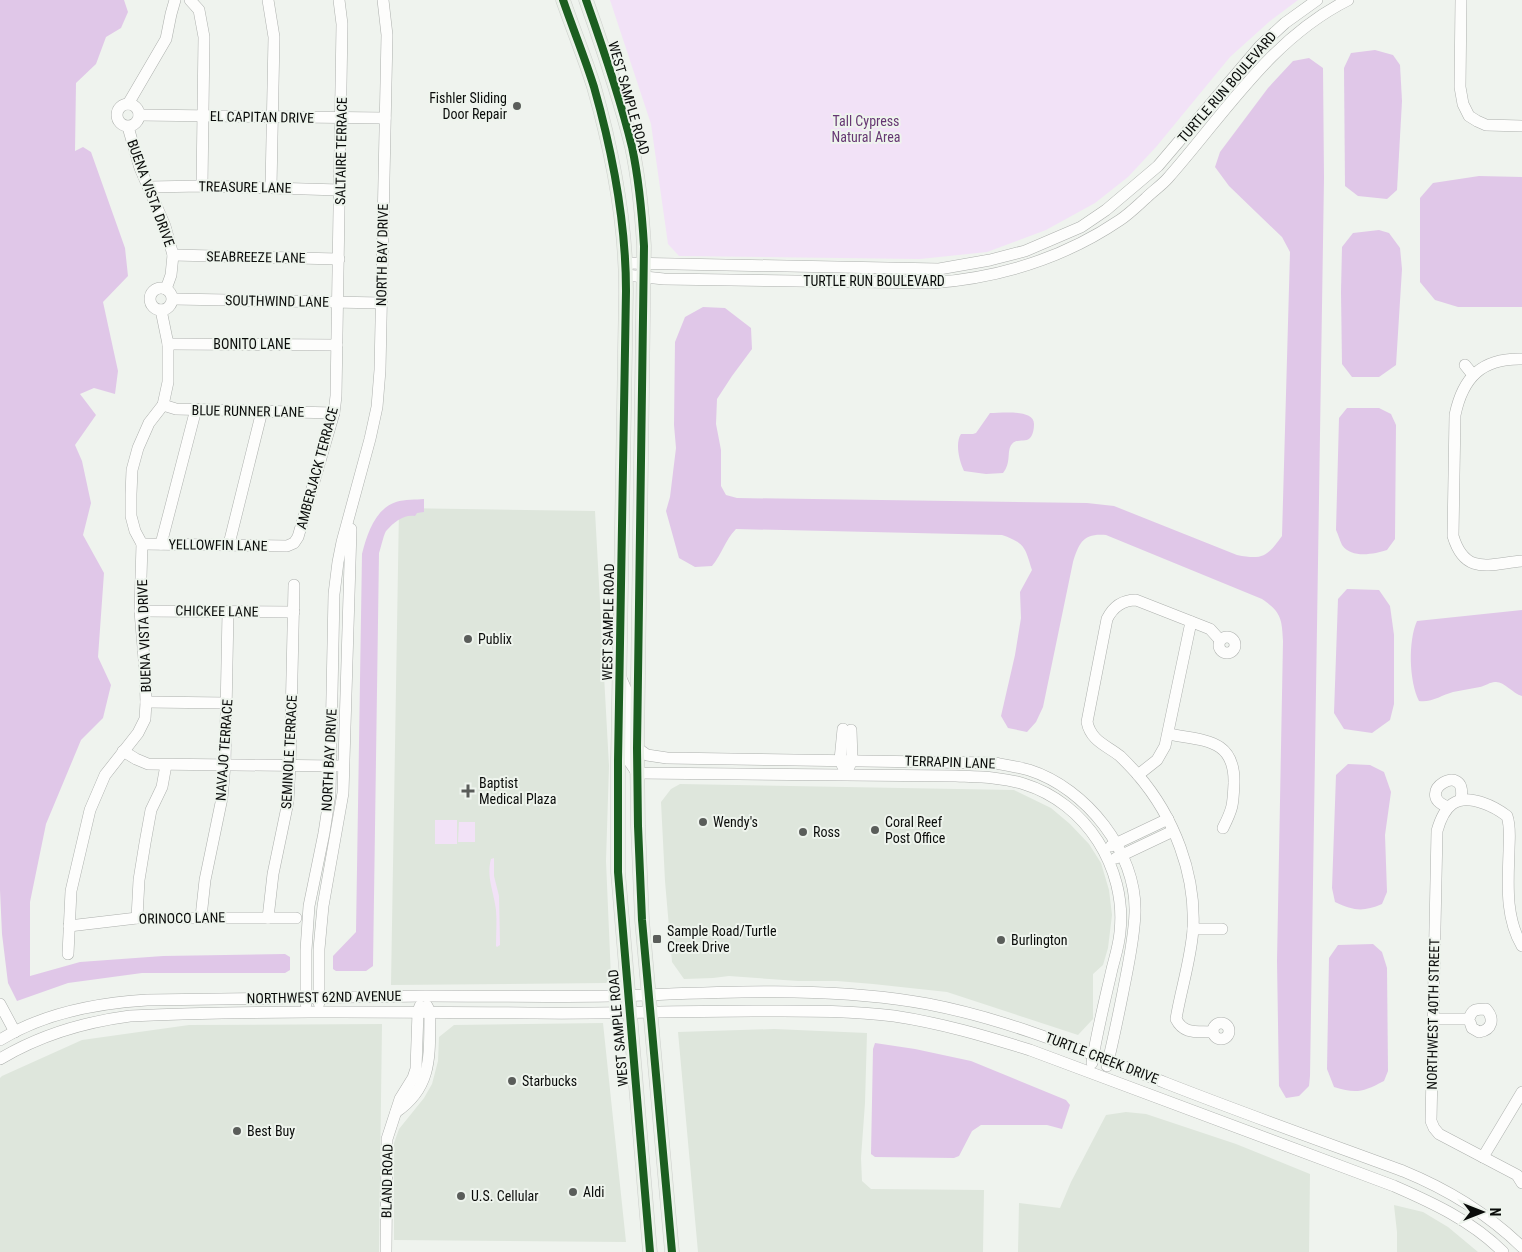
<svg xmlns="http://www.w3.org/2000/svg" width="1522" height="1252" font-family="'Roboto Condensed',sans-serif">
	<style>
		.built { fill: #dee6dc }
		.green { fill: #f2e2f7 }
		.water { fill: #e0c7e8 }
		.lines { fill: none; stroke-linecap: round; stroke-linejoin: round }
		.minor-casing { stroke: #adb0ad; stroke-width: 12 }
		.major-casing { stroke: #cdcfcc; stroke-width: 15 }
		.minor { stroke: #fdfdfc; stroke-width: 11 }
		.major { stroke: #eaf0e8; stroke-width: 14 }
		.cycleway-casing { stroke: #eef4ed; stroke-width: 11 }
		.cycleway { stroke: #1b5e20; stroke-width: 8 }
		.poi-dot { fill: #5a5d5a; stroke: #eef4ed; stroke-width: 2 }
		.labels { text-anchor: middle; stroke-width: 4; stroke-linejoin: round; paint-order: stroke }
		.street-label { font-size: 14px; fill: #0a0c0a; stroke: #eef4ed }
		.poi-label { font-size: 14px; fill: #0a0c0a; stroke: #eef4ed; text-anchor: start }
		.park-label { font-size: 14px; fill: #663773; stroke: #eef4ed }
	</style>
	<rect width="100%" height="100%" fill="#eff3ee"/>
	<!-- built -->
	<g class="built">
		<path d="M399,508l196,3 14,255 -3,95 5,117 -5,5 -215,2z"/>
		<path d="M680,784l334,6 37,18 19,16 19,20 12,19 8,27 3,25 -4,33 -5,17 -10,9v45l-15,16 -131,-43 -74,-8 -36,-3h-39l-69,-5 -16,2 -29,1 -12,-17 -7,-81 -4,-79 10,-13z"/>
		<path d="M603,1023l23,219 -232,-2v-97l5,-14 25,-31 8,-14 6,-23 1,-24 15,-12z"/>
		<path d="M382,1024l-3,228h-379v-174l2,-2 80,-36 107,-15z"/>
		<path d="M774,1029l93,4 -2,70 -4,55 1,23 9,8 113,1 -1,62h-285l-20,-220z"/>
		<path d="M1126,1112l20,2 90,30 74,30 -1,78h-291l1,-49 41,5 11,-26 35,-67z"/>
		<path d="M1394,1205l29,7 25,15 30,25h-81v-20z"/>
	</g>
	<!-- green -->
	<g class="green">
		<path d="M610,0h688l-28,21 -40,36 -74,90 -28,30 -33,26 -49,27 -59,22 -67,7 -241,-3 -11,-12 -17,-120z"/>
		<rect x="435" y="820" width="22" height="24"/>
		<path d="M459,822h16v20h-17z"/>
		<path d="M494,858v18l5,20 1,49 -3,2 -1,-1c0,-12 1,-25 0,-36 -2,-18 -10,-33 -5,-51z"/>
	</g>
	<!-- water -->
	<g class="water">
		<path d="M0,0h124l4,12 -7,16 -15,9 -10,27 -20,19 -1,68 8,-4 8,5 34,96 3,28 -25,26 15,69 -3,23 -21,-6 -14,6 16,21 -21,30 7,16 9,42 -8,32 21,38 -6,84 13,28 -8,33 -22,22 -35,84 -16,78v74l50,-14 83,-6 122,-2 5,3v13l-5,3h-143l-74,10 -51,18 -9,-18 -6,-49 -2,-44z"/>
		<path d="M1375,50l18,5 7,10 2,36 -5,89 -10,9 -29,-3 -13,-10 -1,-118 7,-15z"/>
		<path d="M1309,58l14,10 1,110 -14,898 -1,10 -10,10 -13,2 -7,-12 -2,-125 6,-320c-1,-22 -2,-29 -21,-42l-156,-64c-23,-2 -27,8 -33,27l-30,145 -7,15 -9,10 -19,-4 -7,-12 14,-61 6,-37 -1,-26 12,-22c-7,-23 -7,-27 -30,-35l-266,-6c-11,11 -14,25 -24,37l-17,1 -16,-9 -13,-47 4,-14 6,-49 -2,-23 1,-83 10,-25 18,-10 22,1 26,20 1,21 -20,27 -15,23 -1,25 5,26v36l5,9 11,3 350,5 27,3 123,49c25,5 30,2 45,-19l8,-284 -8,-15 -53,-51 -14,-19 5,-15 48,-64 25,-27z"/>
		<path d="M1479,176l43,1v130h-64l-23,-7 -15,-18v-84l13,-15z"/>
		<path d="M1379,230l10,3 11,15 2,21 -6,96 -17,12h-27l-10,-13 -1,-72 1,-45 11,-14z"/>
		<path d="M1347,408h32l12,6 5,11 -1,114 -8,11c-13,4 -35,9 -45,-5 -2,-4 -4,-11 -6,-15l3,-112z"/>
		<path d="M990,413c12,0 44,-4 44,11 0,5 -1,11 -4,14 -5,5 -13,0 -18,6 -6,7 0,18 -9,29l-17,1 -22,-3c-5,-10 -9,-28 -3,-37h12l3,-1z"/>
		<path d="M424,499v13l-7,1 -2,3c-11,-2 -21,6 -28,14 -3,2 -6,18 -8,23l-6,413 -7,5h-30l-3,-2v-13l23,-24 6,-378c5,-20 13,-45 34,-52 9,-3 20,-2 28,-3z"/>
		<path d="M1347,589l32,1 11,16 4,29v69l-4,16 -18,13 -28,-4 -10,-16 4,-114z"/>
		<path d="M1522,610v86c-10,-3 -18,-15 -27,-14 -5,0 -10,4 -15,5 -9,2 -18,3 -27,5 -11,3 -22,11 -34,9 -10,-20 -11,-60 -2,-80z"/>
		<path d="M1348,764l22,1 14,7 7,20 -6,43 2,57 -5,12c-19,8 -28,7 -47,-2l-3,-14 4,-113z"/>
		<path d="M1373,944l9,8 5,16 1,103 -4,10c-21,11 -28,13 -50,6l-7,-18 2,-111 9,-13z"/>
		<path d="M875,1043l40,6 56,12 95,39 4,5 -8,24 -15,-4h-66l-9,6 -13,25 -5,2 -79,-1 -4,-3 2,-105z"/>
	</g>
	<g class="lines">
		<defs>
			<g id="minor">
				<path d="M190,0l9,10 5,27 -2,149"/>
				<path d="M268,0l6,37 -3,150"/>
				<path d="M1461,0l-1,87 3,17 6,12 8,5 9,4 36,1"/>
				<circle cx="128" cy="115" r="11"/>
				<path d="M128,104l38,-65 5,-25 4,-14"/>
				<path d="M139,115l246,3"/>
				<path d="M128,127l12,41 25,58 8,29 -2,20 -5,14"/>
				<path d="M149,187l53,-1 138,4"/>
				<path d="M173,255l166,4"/>
				<path d="M625,263l314,6 51,-9 35,-9 56,-24 25,-17 52,-44 102,-120 25,-23 32,-23"/>
				<path d="M626,275l38,4 267,4c67,-5 133,-25 189,-63 9,-6 17,-14 26,-22 7,-7 16,-13 22,-20 56,-63 102,-139 180,-178"/>
				<circle cx="161" cy="299" r="11"/>
				<path d="M173,299l209,4"/>
				<path d="M168,344l169,1"/>
				<path d="M1522,359c-40,-1 -59,18 -67,56l-2,121c12,40 36,28 69,25"/>
				<path d="M1465,365l8,10"/>
				<path d="M163,405l13,4 158,4"/>
				<path d="M142,544l145,2 7,-3 4,-6 36,-124 2,-17 6,-372 -3,-24"/>
				<path d="M161,544l35,-135"/>
				<path d="M229,544l33,-133"/>
				<path d="M140,611l154,1"/>
				<circle cx="1227" cy="645" r="8"/>
				<path d="M620,676l7,16 -1,56 3,13 8,12 319,3c23,1 46,1 68,8 62,19 103,84 96,148 -1,13 -5,25 -8,37 -7,31 -15,62 -20,94"/>
				<path d="M146,702l81,1"/>
				<path d="M1169,734c34,7 66,4 65,49 -1,22 -1,25 -11,45"/>
				<path d="M637,748l10,7 20,3 328,5c11,2 23,4 34,7 57,18 108,82 106,143 -1,27 -7,53 -12,79 -5,25 -10,49 -16,74"/>
				<path d="M123,751l13,8 12,5 190,2"/>
				<path d="M843,767l-3,-7 3,-31"/>
				<path d="M849,767l3,-7 -1,-30"/>
				<path d="M1138,775l19,-15 8,-14 26,-124"/>
				<path d="M1448,807c-37,-14 20,-48 13,-8"/>
				<path d="M1111,846l57,-27"/>
				<path d="M1116,858l57,-27"/>
				<path d="M201,917l4,-37 17,-82 3,-34 3,-152"/>
				<path d="M137,918l2,-38 6,-37 6,-33 11,-23 4,-22"/>
				<path d="M268,918l5,-44 15,-72 2,-37 4,-180"/>
				<path d="M69,926l68,-8h159"/>
				<path d="M1193,929h29"/>
				<path d="M1522,946c-17,-29 -14,-62 -13,-95 0,-12 2,-23 -2,-35 -8,-6 -15,-10 -24,-13 -27,-10 -39,3 -46,28l-6,290 3,7 5,6 78,41 5,8"/>
				<path d="M68,954l3,-63 19,-81 15,-35 33,-42 7,-14 1,-17 -1,-31 -5,-60 2,-67 -7,-13 -4,-15v-22l1,-24 6,-22 11,-25 14,-18 5,-23v-38l-7,-34"/>
				<path d="M319,1003v-54l4,-43 20,-113 8,-264"/>
				<path d="M0,1004l15,28"/>
				<path d="M306,1004v-54l3,-44 15,-73 6,-39 4,-200 4,-32 4,-20 28,-103 7,-32 3,-37 7,-335 -4,-35"/>
				<path d="M1433,1019h36l3,9 7,4c13,-2 16,-13 7,-23 -10,0 -14,0 -17,10"/>
				<circle cx="1221" cy="1031" r="8"/>
				<path d="M1213,1032c-16,-1 -29,3 -37,-13 5,-30 15,-60 17,-90 3,-55 -19,-112 -55,-154 -5,-6 -12,-13 -18,-19 -14,-11 -29,-15 -33,-34l20,-103c6,-12 15,-19 29,-19l74,29 10,11"/>
				<path d="M0,1040c42,-26 98,-37 147,-40 92,-2 185,-3 278,-4 62,0 124,1 187,0 103,-3 214,-11 316,8 83,16 160,49 238,79 79,31 158,59 237,88 44,18 84,42 119,76"/>
				<path d="M0,1059c40,-24 84,-37 130,-43 135,-6 270,-4 405,-3 72,1 145,-2 218,-2 47,0 94,-1 141,5 47,7 91,20 136,34l364,136c39,17 78,35 109,66"/>
				<path d="M396,1112c38,-26 33,-59 34,-100l-3,-6"/>
				<path d="M1483,1157l39,-65"/>
				<path d="M386,1252l1,-113 13,-40 13,-21 3,-9 2,-57 2,-6"/>
			</g>
			<g id="major">
				<path d="M563,0c10,29 22,58 31,87 19,67 32,134 32,204l-8,470v111l32,380"/>
				<path d="M586,0c17,48 34,97 46,147 7,33 10,66 12,99l-7,502 1,78 4,94 30,332"/>
			</g>
		</defs>
		<!-- minor casing -->
		<use href="#minor" class="minor-casing"/>
		<!-- major casing -->
		<use href="#major" class="major-casing"/>
		<!-- minor -->
		<use href="#minor" class="minor"/>
		<!-- major -->
		<use href="#major" class="major"/>
		<defs>
			<g id="cycleway">
				<path d="M563,0c10,29 22,58 31,87 19,67 32,134 32,204l-8,470v111l32,380"/>
				<path d="M586,0c17,48 34,97 46,147 7,33 10,66 12,99l-7,502 1,78 4,94 30,332"/>
			</g>
		</defs>
		<!-- cycleway casing -->
		<use href="#cycleway" class="cycleway-casing"/>
		<!-- cycleway -->
		<use href="#cycleway" class="cycleway"/>
	</g>
	<!-- markers -->
	<g class="poi-dot">
		<circle cx="517" cy="106" r="5"/>
		<circle cx="468" cy="639" r="5"/>
		<path d="M465.5 783.5h5v5h5v5h-5v5h-5v-5h-5v-5h5z"/>
		<circle cx="703" cy="822" r="5"/>
		<circle cx="875" cy="830" r="5"/>
		<circle cx="803" cy="832" r="5"/>
		<rect x="652" y="934" width="10" height="10" rx="2.5"/>
		<circle cx="1001" cy="940" r="5"/>
		<circle cx="512" cy="1081" r="5"/>
		<circle cx="237" cy="1131" r="5"/>
		<circle cx="573" cy="1192" r="5"/>
		<circle cx="461" cy="1196" r="5"/>
	</g>
	<g class="labels">
		<!-- street labels -->
		<g class="street-label">
			<text transform="translate(1227 87) rotate(-49)" y="5">TURTLE RUN BOULEVARD</text>
			<text transform="translate(629 98) rotate(74)" y="5">WEST SAMPLE ROAD</text>
			<text transform="translate(262 117) rotate(1)" y="5">EL CAPITAN DRIVE</text>
			<text transform="translate(341 151) rotate(-89)" y="5">SALTAIRE TERRACE</text>
			<text transform="translate(245 187) rotate(1)" y="5">TREASURE LANE</text>
			<text transform="translate(151 193) rotate(70)" y="5">BUENA VISTA DRIVE</text>
			<text transform="translate(382 255) rotate(-89)" y="5">NORTH BAY DRIVE</text>
			<text transform="translate(256 257) rotate(1)" y="5">SEABREEZE LANE</text>
			<text x="874" y="286">TURTLE RUN BOULEVARD</text>
			<text transform="translate(277 301) rotate(1)" y="5">SOUTHWIND LANE</text>
			<text x="252" y="349">BONITO LANE</text>
			<text transform="translate(248 411) rotate(1)" y="5">BLUE RUNNER LANE</text>
			<text transform="translate(317 468) rotate(-75)" y="5">AMBERJACK TERRACE</text>
			<text transform="translate(218 545) rotate(1)" y="5">YELLOWFIN LANE</text>
			<text transform="translate(217 611) rotate(1)" y="5">CHICKEE LANE</text>
			<text transform="translate(608 622) rotate(-89)" y="5">WEST SAMPLE ROAD</text>
			<text transform="translate(144 636) rotate(-92)" y="5">BUENA VISTA DRIVE</text>
			<text transform="translate(224 750) rotate(-86)" y="5">NAVAJO TERRACE</text>
			<text transform="translate(289 752) rotate(-87)" y="5">SEMINOLE TERRACE</text>
			<text transform="translate(329 760) rotate(-87)" y="5">NORTH BAY DRIVE</text>
			<text transform="translate(950 762) rotate(2)" y="5">TERRAPIN LANE</text>
			<text transform="translate(182 918) rotate(-1)" y="5">ORINOCO LANE</text>
			<text transform="translate(324 997) rotate(-1)" y="5">NORTHWEST 62ND AVENUE</text>
			<text transform="translate(1433 1014) rotate(-89)" y="5">NORTHWEST 40TH STREET</text>
			<text transform="translate(618 1028) rotate(-95)" y="5">WEST SAMPLE ROAD</text>
			<text transform="translate(1102 1058) rotate(21)" y="5">TURTLE CREEK DRIVE</text>
			<text transform="translate(387 1181) rotate(-89)" y="5">BLAND ROAD</text>
		</g>
		<!-- poi labels -->
		<g class="poi-label">
			<text x="507" y="103" text-anchor="end">Fishler Sliding<tspan x="507" dy="16">Door Repair</tspan></text>
			<text x="478" y="644">Publix</text>
			<text x="479" y="788">Baptist<tspan x="479" dy="16">Medical Plaza</tspan></text>
			<text x="713" y="827">Wendy's</text>
			<text x="885" y="827">Coral Reef<tspan x="885" dy="16">Post Office</tspan></text>
			<text x="813" y="837">Ross</text>
			<text x="667" y="936">Sample Road/Turtle<tspan x="667" dy="16">Creek Drive</tspan></text>
			<text x="1011" y="945">Burlington</text>
			<text x="522" y="1086">Starbucks</text>
			<text x="247" y="1136">Best Buy</text>
			<text x="583" y="1197">Aldi</text>
			<text x="471" y="1201">U.S. Cellular</text>
		</g>
		<!-- park labels -->
		<g class="park-label">
			<text x="866" y="126">Tall Cypress<tspan x="866" dy="16">Natural Area</tspan></text>
		</g>
	</g>
	<!-- north arrow -->
	<g transform="translate(1482 1212) rotate(90)" stroke="#eef4ed" stroke-width="4" paint-order="stroke">
	<path d="M0-4L9 19L0 12L-9 19Z" fill="#0a0c0a"/>
	<text y="-8" font-size="14" font-weight="bold" text-anchor="middle" fill="#0a0c0a">N</text>
	</g>
</svg>
